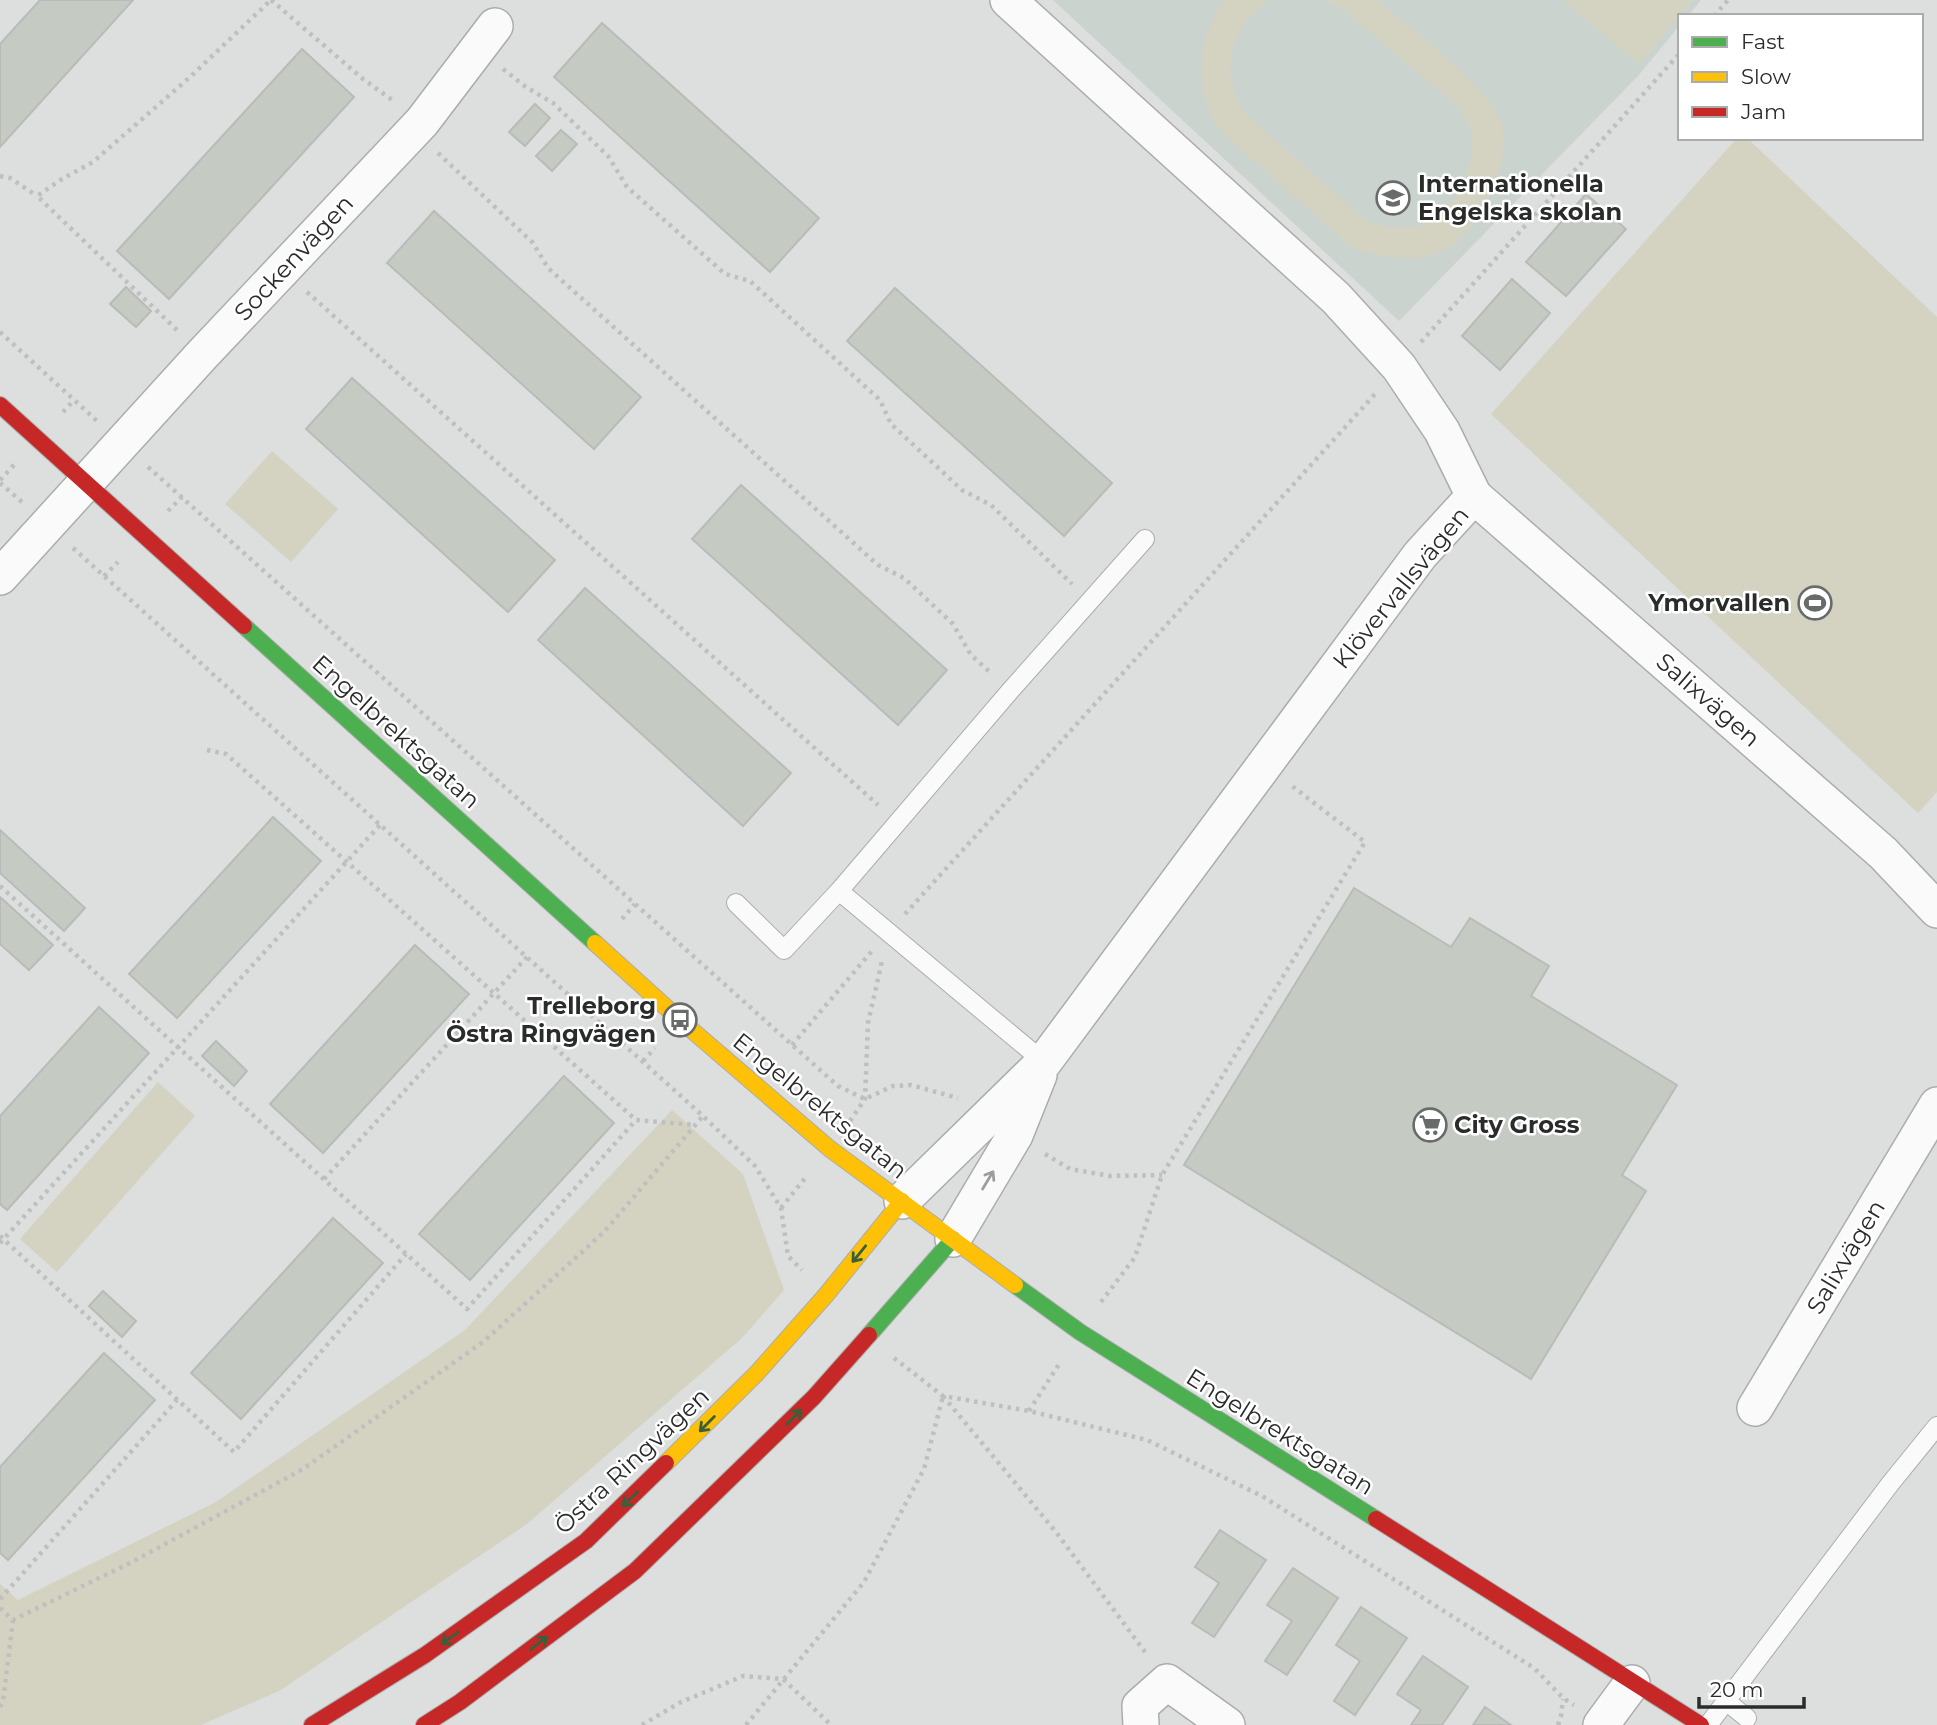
<svg xmlns="http://www.w3.org/2000/svg" width="1937" height="1725" font-family="Montserrat,sans-serif">
	<style>
		.built { fill: #cbd3ce }
		.green { fill: #d4d3c1 }
		.building { fill: #c5cbc2; stroke: #b9bbb9; stroke-width: 2 }
		.lines { fill: none; stroke-linecap: round; stroke-linejoin: round }
		.lane-casing { stroke: #abadac; stroke-width: 20 }
		.street-casing { stroke: #abadac; stroke-width: 38 }
		.fast-casing { stroke: #abadac; stroke-width: 18 }
		.slow-casing { stroke: #abadac; stroke-width: 18 }
		.jam-casing { stroke: #abadac; stroke-width: 18 }
		.path { stroke: #bebfbe; stroke-width: 4.5; stroke-dasharray: 3.5 5; stroke-linecap: butt }
		.lane { stroke: #fafafa; stroke-width: 18 }
		.street { stroke: #fafafa; stroke-width: 35 }
		.fast { stroke: #4caf50; stroke-width: 16 }
		.slow { stroke: #ffc107; stroke-width: 16 }
		.jam { stroke: #c62828; stroke-width: 16 }
		.oneway { stroke: #9c9d9d }
		.oneway2 { stroke: #38603a }
		.labels { text-anchor: middle; stroke-width: 5; stroke-linejoin: round; paint-order: stroke }
		.poi-label { font-size: 24px; font-weight: bold; fill: #2a2c2b; stroke: #fff; text-anchor: start }
		.street-label { font-size: 24px; fill: #2a2c2b; stroke: #fff }
	</style>
	<rect width="100%" height="100%" fill="#dcdfdd"/>
	<!-- built -->
	<path class="built" d="M1053,0h648l-13,16h-8v9l-42,51 -239,245z"/>
	<!-- green -->
	<g class="green">
		<path d="M1225,0h45c-31,19 -49,59 -35,95 2,6 7,13 11,19l120,107c34,10 59,13 83,-15 14,-16 29,-54 22,-75 -2,-8 -9,-18 -13,-24 -9,-10 -23,-19 -33,-28 -27,-23 -55,-46 -82,-70l-20,-9h54c31,27 113,86 124,123 12,43 -26,121 -70,132 -26,7 -54,0 -79,-7 -25,-23 -51,-45 -76,-68 -17,-15 -37,-30 -52,-46 -33,-37 -27,-97 1,-134z"/>
		<path d="M1562,0h131l-54,64z"/>
		<path d="M1737,138h10l190,179v475l-19,21 -427,-399z"/>
		<path d="M272,451l66,58 -47,53 -66,-58z"/>
		<path d="M158,1082l37,34 -138,156 -37,-33z"/>
		<path d="M672,1110l71,64 41,116 -42,48 -215,186 -248,167 -78,34h-201v-141l18,16 198,-98 249,-172z"/>
	</g>
	<!-- building -->
	<g class="building">
		<path d="M40,0h93l-133,147v-103z"/>
		<path d="M602,23l217,195 -49,54 -216,-195z"/>
		<path d="M302,49l52,48 -185,202 -52,-48z"/>
		<path d="M535,104l15,14 -25,28 -16,-14z"/>
		<path d="M561,130l16,14 -25,27 -16,-15z"/>
		<path d="M1586,194l40,35 -60,67 -40,-34z"/>
		<path d="M434,211l207,186 -47,52 -207,-186z"/>
		<path d="M1512,279l38,34 -50,57 -38,-34z"/>
		<path d="M126,287l25,24 -15,16 -26,-23z"/>
		<path d="M895,288l217,195 -48,53 -217,-195z"/>
		<path d="M352,378l203,182 -47,52 -202,-183z"/>
		<path d="M741,485l206,185 -49,55 -206,-186z"/>
		<path d="M585,588l206,185 -48,53 -205,-186z"/>
		<path d="M273,817l48,44 -144,157 -48,-44z"/>
		<path d="M0,830l85,78 -21,23 -64,-58z"/>
		<path d="M1354,888l97,59 19,-29 79,48 -18,30 146,89 -55,90 24,16 -115,188 -347,-214z"/>
		<path d="M0,897l53,48 -24,25 -29,-26z"/>
		<path d="M415,945l54,49 -146,159 -53,-49z"/>
		<path d="M99,1007l50,46 -142,157 -7,-6v-88z"/>
		<path d="M216,1041l31,30 -13,15 -32,-30z"/>
		<path d="M564,1076l50,47 -144,157 -51,-46z"/>
		<path d="M333,1218l50,45 -142,156 -50,-46z"/>
		<path d="M103,1291l33,30 -14,16 -33,-31z"/>
		<path d="M104,1353l51,47 -147,160 -8,-7v-86z"/>
		<path d="M1220,1530l46,30 -52,77 -22,-14 27,-40 -24,-16z"/>
		<path d="M1293,1568l45,30 -51,77 -22,-14 27,-40 -25,-16z"/>
		<path d="M1361,1607l46,31 -52,77 -21,-14 26,-40 -24,-16z"/>
		<path d="M1423,1656l45,31 -26,38h-31l10,-15 -24,-16z"/>
		<path d="M1485,1707l26,18h-38z"/>
	</g>
	<g class="lines">
		<defs>
			<g id="lane">
				<path d="M736,903l48,47 55,-59"/>
				<path d="M1044,1062l-205,-171 171,-200 135,-152"/>
				<path d="M1726,1701l21,17"/>
				<path d="M1708,1725l182,-241 47,-58"/>
			</g>
			<g id="street">
				<path d="M1474,496l409,357 54,57"/>
				<path d="M0,577l202,-222 220,-233 73,-96"/>
				<path d="M902,1201l142,-139 376,-507 54,-59 -32,-65 -43,-64 -63,-69 -328,-298"/>
				<path d="M953,1239l62,-104 24,-60"/>
				<path d="M1755,1408l182,-303"/>
				<path d="M1141,1725l-1,-19 27,-24 60,43"/>
				<path d="M1601,1725l31,-42"/>
			</g>
			<g id="fast">
				<path d="M244,626l351,317"/>
				<path d="M1015,1285l65,47 296,187"/>
				<path d="M869,1335l84,-96"/>
			</g>
			<g id="slow">
				<path d="M595,943l85,77 150,129 185,136"/>
				<path d="M666,1463l91,-90 69,-78 76,-94"/>
			</g>
			<g id="jam">
				<path d="M0,405l244,221"/>
				<path d="M1376,1519l325,206"/>
				<path d="M312,1725l113,-70 161,-114 80,-78"/>
				<path d="M424,1725l36,-23 175,-131 179,-174 55,-62"/>
			</g>
		</defs>
		<!-- lane casing -->
		<use href="#lane" class="lane-casing"/>
		<!-- street casing -->
		<use href="#street" class="street-casing"/>
		<!-- fast casing -->
		<use href="#fast" class="fast-casing"/>
		<!-- slow casing -->
		<use href="#slow" class="slow-casing"/>
		<!-- jam casing -->
		<use href="#jam" class="jam-casing"/>
		<!-- path -->
		<g class="path">
			<path d="M271,0l92,79 32,23"/>
			<path d="M1714,16l14,-16"/>
			<path d="M503,69l23,18 27,16 55,53 19,31 98,87 25,7 130,119 11,24 71,66 29,15 81,79"/>
			<path d="M438,153l95,90 15,25 330,297 26,13 49,46 18,31 21,19"/>
			<path d="M0,176l10,2 27,18"/>
			<path d="M307,292l571,513"/>
			<path d="M177,330l-140,-134 25,-17 31,-17 96,-84 82,-78"/>
			<path d="M0,332l97,89"/>
			<path d="M1421,342l259,-289"/>
			<path d="M63,412l11,-12"/>
			<path d="M148,467l690,619 27,13 28,-13 18,-1 47,13"/>
			<path d="M0,480l14,-15"/>
			<path d="M0,483l22,19"/>
			<path d="M168,511l14,-14"/>
			<path d="M73,548l630,568 52,50 26,42 7,48 14,14"/>
			<path d="M104,576l14,-14"/>
			<path d="M207,750l19,4 410,366"/>
			<path d="M0,886l467,423 169,-189 60,5"/>
			<path d="M905,914l471,-521"/>
			<path d="M622,919l13,-15"/>
			<path d="M792,1045l80,-94"/>
			<path d="M643,1061l12,-13"/>
			<path d="M850,1121l15,-22 3,-76 14,-62"/>
			<path d="M1045,1154l25,15 40,7 52,-1"/>
			<path d="M324,1179l203,-222"/>
			<path d="M781,1208l25,-31"/>
			<path d="M0,1236l234,216 172,-198"/>
			<path d="M0,1243l380,-418"/>
			<path d="M1101,1302l34,-45 27,-82 203,-333 -73,-56"/>
			<path d="M894,1358l49,38 86,15 118,29 115,56 272,172 29,30 11,7"/>
			<path d="M943,1396l113,136 92,124"/>
			<path d="M1029,1411l32,-50"/>
			<path d="M0,1599l177,-199"/>
			<path d="M0,1608l13,12 119,-58 171,-93 180,-127 121,-110 99,-116"/>
			<path d="M0,1707l3,-6 10,-81"/>
			<path d="M642,1725l37,-22 64,-27 40,3 48,46"/>
			<path d="M746,1725l118,-143 60,-113 19,-73"/>
			<path d="M1558,1725l3,-9 2,-17"/>
		</g>
		<!-- lane -->
		<use href="#lane" class="lane"/>
		<!-- street -->
		<use href="#street" class="street"/>
		<!-- fast -->
		<use href="#fast" class="fast"/>
		<!-- slow -->
		<use href="#slow" class="slow"/>
		<!-- jam -->
		<use href="#jam" class="jam"/>
	</g>
	<!-- one-way arrows -->
	<defs><path id="oneway-shaft" d="M-6 0H5M1.5-3L5.5 0L1.5 3" fill="none" stroke-width="1.6" stroke-linecap="round" stroke-linejoin="round" transform="scale(1.75)"/></defs>
	<use class="oneway" href="#oneway-shaft" transform="translate(988 1180) rotate(-59)"/>
	<g class="oneway2">
		<use href="#oneway-shaft" transform="translate(859 1254) rotate(129)"/>
		<use href="#oneway-shaft" transform="translate(794 1417) rotate(-45)"/>
		<use href="#oneway-shaft" transform="translate(707 1424) rotate(135)"/>
		<use href="#oneway-shaft" transform="translate(630 1499) rotate(136)"/>
		<use href="#oneway-shaft" transform="translate(450 1638) rotate(145)"/>
		<use href="#oneway-shaft" transform="translate(539 1643) rotate(-37)"/>
	</g>
	<!-- icons -->
	<defs>
		<symbol id="school-ring" viewBox="-11 -11 22 22"><circle r="9.5" fill="#fff" stroke="#686b69" stroke-width="1.5"/><path d="M0-5L7-2L0 1L-7-2ZM-4 1L0 2.5L4 1V4Q0 6-4 4Z" fill="#686b69"/></symbol>
		<symbol id="stadium-ring" viewBox="-11 -11 22 22"><circle r="9.5" fill="#fff" stroke="#686b69" stroke-width="1.5"/><path d="M0-5a6.5 5 0 1 0 0 10a6.5 5 0 1 0 0-10ZM-3.5-1.8h7v3.6h-7Z" fill="#686b69"/></symbol>
		<symbol id="bus-ring" viewBox="-11 -11 22 22"><circle r="9.5" fill="#fff" stroke="#686b69" stroke-width="1.5"/><path d="M-5-6H5V4H4V6H2V4H-2V6H-4V4H-5ZM-3.5-4V0h7V-4ZM-3.5 1.2v1.5H-2V1.2ZM2 1.2v1.5H3.5V1.2Z" fill="#686b69"/></symbol>
		<symbol id="supermarket-ring" viewBox="-11 -11 22 22"><circle r="9.5" fill="#fff" stroke="#686b69" stroke-width="1.5"/><path d="M-6-5.5h2.5l.6 2H6L4.5 2H-2.5L-4.4-4H-6ZM-1.5 3.2a1.3 1.3 0 1 0 .1 0ZM3 3.2a1.3 1.3 0 1 0 .1 0Z" fill="#686b69"/></symbol>
	</defs>
	<g fill-rule="evenodd">
		<use href="#school-ring" x="1374" y="179" width="38" height="38"/>
		<use href="#stadium-ring" x="1796" y="584" width="38" height="38"/>
		<use href="#bus-ring" x="661" y="1001" width="38" height="38"/>
		<use href="#supermarket-ring" x="1411" y="1106" width="38" height="38"/>
	</g>
	<g class="labels">
		<!-- poi labels -->
		<g class="poi-label">
			<text x="1418" y="192">Internationella<tspan x="1418" dy="28">Engelska skolan</tspan></text>
			<text x="1790" y="611" text-anchor="end">Ymorvallen</text>
			<text x="656" y="1014" text-anchor="end">Trelleborg<tspan x="656" dy="28">Östra Ringvägen</tspan></text>
			<text x="1454" y="1133">City Gross</text>
		</g>
		<!-- street labels -->
		<g class="street-label">
			<text transform="translate(294 258) rotate(-47)" y="8">Sockenvägen</text>
			<text transform="translate(1401 588) rotate(-51)" y="8">Klövervallsvägen</text>
			<text transform="translate(1708 700) rotate(41)" y="8">Salixvägen</text>
			<text transform="translate(396 732) rotate(42)" y="8">Engelbrektsgatan</text>
			<text transform="translate(820 1106) rotate(39)" y="8">Engelbrektsgatan</text>
			<text transform="translate(1846 1257) rotate(-59)" y="8">Salixvägen</text>
			<text transform="translate(1280 1432) rotate(32)" y="8">Engelbrektsgatan</text>
			<text transform="translate(632 1461) rotate(-43)" y="8">Östra Ringvägen</text>
		</g>
	</g>
	<!-- legend -->
	<rect x="1678" y="14" width="245" height="126" fill="#ffffff" stroke="#aaabaa" stroke-width="2"/>
	<rect x="1692" y="37" width="35" height="10" fill="#4caf50" stroke="#aaabaa" stroke-width="2"/>
	<text x="1741" y="49" font-size="21" fill="#2a2c2b">Fast</text>
	<rect x="1692" y="72" width="35" height="10" fill="#ffc107" stroke="#aaabaa" stroke-width="2"/>
	<text x="1741" y="84" font-size="21" fill="#2a2c2b">Slow</text>
	<rect x="1692" y="107" width="35" height="10" fill="#c62828" stroke="#aaabaa" stroke-width="2"/>
	<text x="1741" y="119" font-size="21" fill="#2a2c2b">Jam</text>
	<!-- scale -->
	<path d="M1699 1697v10h105v-10" fill="none" stroke="#2a2c2b" stroke-width="3.5"/>
	<text x="1710" y="1697" font-size="21" fill="#2a2c2b" stroke="#ffffff" stroke-width="5" paint-order="stroke">20 m</text>
</svg>
